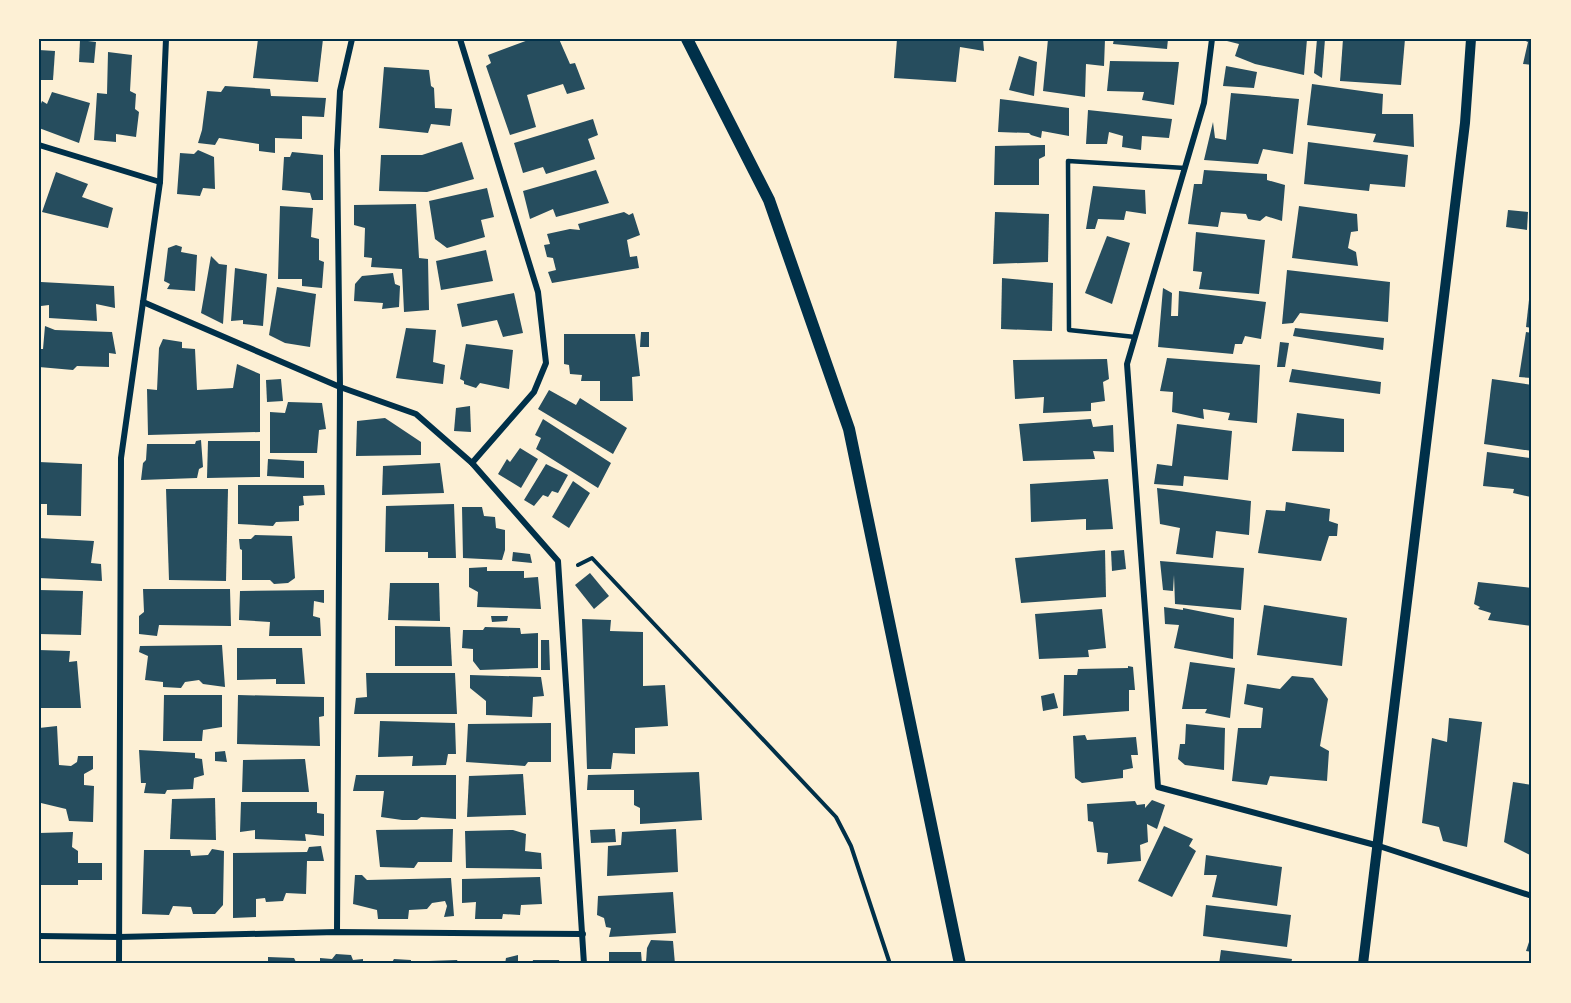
<svg xmlns="http://www.w3.org/2000/svg" width="1571" height="1003" font-family="Signika,sans-serif">
	<style>
		.building { fill: #264d5e }
		.lines { fill: none; stroke-linecap: round; stroke-linejoin: round }
		.path { stroke: #003049; stroke-width: 4 }
		.service { stroke: #003049; stroke-width: 4.5 }
		.minor { stroke: #003049; stroke-width: 6 }
		.tertiary { stroke: #003049; stroke-width: 10 }
		.secondary { stroke: #003049; stroke-width: 12 }
		.neatline { fill: none; stroke: #003049; stroke-width: 2 }
	</style>
	<rect width="100%" height="100%" fill="#fdf0d5"/>
	<!-- building -->
	<g class="building">
		<path d="M258,39h65l-5,43 -65,-4z"/>
		<path d="M531,39h28l11,25 5,-1 10,26 -18,5 -4,-10 -36,11 9,32 -26,8 -24,-69 5,-3 -3,-8z"/>
		<path d="M897,39h86l1,12 -24,-4 -4,35 -62,-4z"/>
		<path d="M1048,39h57l-1,27 -18,-2 -1,33 -42,-6z"/>
		<path d="M1114,39h54l-1,10 -54,-5z"/>
		<path d="M1307,39l-3,36 -49,-11 -20,-8 4,-12 -16,-4z"/>
		<path d="M1317,39h8l-3,39 -8,-5z"/>
		<path d="M1343,39h62l-4,46 -61,-4z"/>
		<path d="M1521,39h11v26l-9,-1 5,-22z"/>
		<path d="M80,40l16,2 -2,21 -15,-1z"/>
		<path d="M39,50l16,1 -2,29h-14z"/>
		<path d="M108,52l24,3 -2,36 6,3 -1,15 4,3 -3,25 -20,-3v8l-22,-2 3,-47 10,1z"/>
		<path d="M1019,56l18,6 -3,34 -25,-6z"/>
		<path d="M1110,61l69,1 -5,43 -32,-5 2,-8 -37,-1z"/>
		<path d="M1226,66l31,6 -3,16 -31,-2z"/>
		<path d="M384,67l45,3 2,16 3,2 1,20 17,1 -2,17 -19,-2 -3,9 -49,-5z"/>
		<path d="M1312,84l71,10 -1,20h31l1,33 -41,-5 3,-8 -69,-9z"/>
		<path d="M225,86l45,3 1,7 55,2 -2,19 -22,-1v23l-27,-1v15l-16,-2v-7l-40,-6 -4,7 -17,-2 4,-13 5,-39 14,1z"/>
		<path d="M52,92l38,11 -11,40 -40,-15v-19l3,-8 5,3z"/>
		<path d="M1231,93l68,6 -6,55 -30,-5 -5,15 -54,-4 9,-38 2,16 11,2z"/>
		<path d="M1000,99l69,9v28l-27,-5 -1,7 -10,-3 -2,-2 -31,-1z"/>
		<path d="M1088,110l84,9 -3,19 -27,-2 -1,14 -19,-3 1,-11 -14,-4 -2,12h-21z"/>
		<path d="M593,119l5,16 -10,4 7,20 -49,15 -3,-7 -20,6 -9,-30z"/>
		<path d="M462,142l12,37 -47,13 -48,-1 2,-36h41z"/>
		<path d="M1308,142l100,13 -3,32 -35,-3 -1,7 -65,-7z"/>
		<path d="M1045,145v11l-6,3v26h-45l1,-39z"/>
		<path d="M198,150l16,7 1,32 -12,-1 -3,8 -23,-2 3,-41 14,1z"/>
		<path d="M292,152l31,3v45h-11l-2,-7 -28,-3 2,-33h6z"/>
		<path d="M596,170l13,33 -53,14 -3,-8 -23,10 -7,-28z"/>
		<path d="M1204,170l63,4v6l18,5 -3,36 -16,-5 -6,5 -12,-2 -2,-5 -25,-2 -3,15 -30,-3 6,-40h8z"/>
		<path d="M56,172l32,12 -6,13 31,11 -5,20 -66,-16z"/>
		<path d="M1093,186l52,4 1,24 -20,-3 -2,9 -26,-1 -3,10h-9z"/>
		<path d="M487,188l7,29 -13,3 4,17 -38,11 -12,-9 -6,-38z"/>
		<path d="M416,204l3,54 9,1 1,51 -25,2 -2,-43 -31,-2 1,-9 -8,-1 1,-29 -11,-3v-20z"/>
		<path d="M280,206l33,2 -2,29 8,2v21l5,2 -2,26 -20,-2v-7h-24z"/>
		<path d="M1299,206l58,8 1,17 -7,1 -3,16 8,4 2,14 -66,-8z"/>
		<path d="M1508,210l20,2 -1,18 -21,-3z"/>
		<path d="M624,212l5,3 4,-2 7,22 -13,5 3,17 7,-1 2,12 -87,15 -4,-11 8,-2 -3,-12 -6,-1 -3,-12 6,-1 -3,-10 23,-5 10,1 -2,-6z"/>
		<path d="M995,212l54,2 -1,48 -55,2z"/>
		<path d="M1196,232l69,8 -6,54 -60,-5 3,-17 -9,-1z"/>
		<path d="M1107,236l23,7 -18,61 -27,-11z"/>
		<path d="M176,245l6,2 -1,5 16,3 -2,36 -28,-2 3,-5 -6,-3 4,-33z"/>
		<path d="M486,250l7,31 -52,9 -5,-29z"/>
		<path d="M211,256l8,8 8,1 -4,59 -22,-11z"/>
		<path d="M235,268l32,6 -4,52 -20,-2v-4l-12,1z"/>
		<path d="M1287,270l103,12 -2,40 -88,-9 -7,10 -11,1z"/>
		<path d="M393,273l2,11 5,2 -1,21 -17,2 1,-6 -29,-2 1,-17 7,-8z"/>
		<path d="M1002,278l51,5 -1,48 -51,-2z"/>
		<path d="M41,282l73,4 1,22 -19,-4 1,17 -48,-3v-13l-8,1z"/>
		<path d="M277,287l39,7 -6,53 -25,-4 -16,-8z"/>
		<path d="M1163,288l9,5 -1,23h7l1,-25 87,11 -5,37 -16,-3 -3,8h-7l-2,10 -75,-7z"/>
		<path d="M1530,291h2v37l-6,-1z"/>
		<path d="M514,293l9,40 -20,4 -6,-17 -35,7 -5,-23z"/>
		<path d="M45,326l10,4 57,2 4,22 -7,-1v14l-32,-1 -4,4 -34,-3v-18h4z"/>
		<path d="M406,328l30,2 -3,32 12,3 -2,19 -47,-6z"/>
		<path d="M1295,328l89,10 -1,12 -90,-14z"/>
		<path d="M641,332h8v15h-9z"/>
		<path d="M1526,332l6,1v45l-13,-1z"/>
		<path d="M564,334h71l5,42 -8,1 1,24h-33v-20h-19l1,-6 -12,-1 -1,-9 -5,-1z"/>
		<path d="M163,339l19,3v6l13,1 2,41 36,-2 4,-24 23,10v58l-112,3 -1,-46 10,1 2,-42z"/>
		<path d="M1280,342l9,1 -4,24h-8z"/>
		<path d="M466,344l47,6 -4,39 -29,-6 -4,5 -12,-4v-3l-4,-2z"/>
		<path d="M1167,358l93,7 -3,58 -29,-3 2,-7 -27,-4 1,10 -32,-7 1,-20 -13,-1z"/>
		<path d="M1107,359l2,20 -6,3 2,19 -14,2v8l-48,2 1,-16 -29,2 -2,-39z"/>
		<path d="M1292,369l89,13 -1,12 -91,-12z"/>
		<path d="M281,379l2,22 -16,1 -1,-22z"/>
		<path d="M1492,379l40,6v66l-48,-7z"/>
		<path d="M549,390l27,15 4,-7 47,30 -14,26 -75,-45z"/>
		<path d="M288,402l34,1 4,26 -7,1 -2,23h-47v-41l15,1z"/>
		<path d="M470,406l1,26 -17,-1 2,-23z"/>
		<path d="M1297,413l47,6v33l-52,-1z"/>
		<path d="M385,418l36,24v13l-65,1 1,-35z"/>
		<path d="M543,419l68,44 -13,25 -62,-39 5,-11 -6,-3z"/>
		<path d="M1091,419l2,8 20,-2 1,27 -21,-1 2,8 -72,2 -4,-37z"/>
		<path d="M1177,424l55,7 -4,49 -44,-4 -1,10 -29,-2 3,-20 15,2z"/>
		<path d="M201,440l2,27 -4,2 -2,9 -56,2 2,-17 3,-3 1,-16h48l1,-3z"/>
		<path d="M208,441h52v36l-53,1z"/>
		<path d="M520,448l18,11 -17,29 -23,-14 9,-15 3,3z"/>
		<path d="M1487,452l43,6 1,39 -18,-4 1,-4 -31,-3z"/>
		<path d="M268,459l36,2v17l-37,-2z"/>
		<path d="M39,462l43,2 -1,52 -34,-1v-11h-8z"/>
		<path d="M440,463l4,30 -62,2 1,-29z"/>
		<path d="M546,464l22,11 -10,18 -6,-2 -4,6 -5,-2 -9,11 -10,-6z"/>
		<path d="M1108,479l5,50 -27,1v-11l-55,3 -1,-38z"/>
		<path d="M573,481l17,12 -21,35 -17,-11z"/>
		<path d="M238,485h86l1,10 -22,1 1,9 -5,1v15l-23,1 -3,4 -35,-2z"/>
		<path d="M1157,488l94,13 -2,34 -33,-4 -3,27 -37,-4 4,-26 -20,-4z"/>
		<path d="M166,489h62l-2,92 -57,-1z"/>
		<path d="M1286,502l44,7 -1,12 9,3 -1,12h-8l-8,25 -63,-8 8,-43 19,1z"/>
		<path d="M454,504l2,54h-28v-6h-43l1,-46z"/>
		<path d="M462,507h20l2,9 11,1 1,11 9,2v20l-3,10 -39,-2z"/>
		<path d="M255,535l37,1 3,42 -7,5 -14,1 -4,-4h-28v-30l-2,-1 -1,-10h12z"/>
		<path d="M39,538l55,3 -3,22 10,1 1,17 -63,-3z"/>
		<path d="M1105,550l1,47 -85,6 -6,-45z"/>
		<path d="M1124,550l2,19 -14,2 -1,-20z"/>
		<path d="M513,552l17,2 2,9 -20,-2z"/>
		<path d="M1160,561l84,7 -3,42 -66,-6 -1,-29 -1,16 -10,-1z"/>
		<path d="M487,567v4h37v7l14,-1 3,32 -64,-2 1,-15 -9,-5v-19z"/>
		<path d="M590,573l19,23 -15,13 -19,-24z"/>
		<path d="M1478,582l54,6v38l-44,-6 3,-7 -13,-4 2,-2 -6,-3z"/>
		<path d="M390,583h49l1,38 -52,-1z"/>
		<path d="M143,589h87l1,37 -72,-1 -2,11 -18,-2v-18l5,-4z"/>
		<path d="M39,590l44,1 -2,44 -42,-1z"/>
		<path d="M324,590v13l-10,-2 -1,15 7,2 1,18h-52l1,-14 -31,-2 1,-29z"/>
		<path d="M1264,605l83,13 -5,48 -85,-11z"/>
		<path d="M1164,607l19,3v-2l51,10 -1,41 -59,-11 5,-23 -14,-1z"/>
		<path d="M1102,609l4,39 -18,2 1,7 -50,2 -4,-45z"/>
		<path d="M491,616h17l-1,5 -15,1z"/>
		<path d="M582,619l29,1 -1,11 33,1v54l22,-1 3,41 -33,2v26l-22,-1 -2,16h-24z"/>
		<path d="M395,626l55,1 2,39h-57z"/>
		<path d="M485,627l35,1 1,6 17,-1v35l-58,2 -7,-9v-12l-11,-1 1,-18h20z"/>
		<path d="M541,640h8l1,30h-9z"/>
		<path d="M222,645l3,42 -22,-3 -4,-4 -14,2 -4,6 -18,-1v-5l-18,-2 3,-24 -9,-4 1,-6z"/>
		<path d="M237,648h65l3,36h-29v-5l-39,1z"/>
		<path d="M39,650l31,1 -1,11 8,-1 4,47h-42z"/>
		<path d="M1190,662l45,6 -5,50 -25,-5 2,-4h-25z"/>
		<path d="M1128,666l5,1 2,23h-6v21l-66,5 1,-41h13l1,-6 50,-1z"/>
		<path d="M366,673h89l2,41h-103l2,-16 11,-1z"/>
		<path d="M470,675l71,2 3,19 -11,1 -1,20 -46,-2v-14l-16,-13z"/>
		<path d="M1292,676l21,2 15,21 -8,47 9,5 -2,30 -57,-5 -3,9 -35,-4 6,-53h23l2,-20 -19,-4 3,-20 33,5z"/>
		<path d="M1054,693l4,15 -15,3 -2,-15z"/>
		<path d="M164,695h58v32l-19,3 -1,11h-39z"/>
		<path d="M238,695l86,2v19l-5,1 1,29 -83,-2z"/>
		<path d="M1449,718l33,4 -15,125 -24,-6 -4,-14 -17,-4 10,-85 15,4z"/>
		<path d="M380,721l75,2 1,31h-8l-2,11 -34,1 1,-10 -35,1z"/>
		<path d="M551,723v39h-23l-3,4 -59,-4 2,-38z"/>
		<path d="M1186,724l39,4 -1,42 -39,-5 -7,-6 2,-15h5z"/>
		<path d="M57,726l2,39 12,1 6,-4 1,-6h15v13l-9,5v11l10,1 -1,36 -24,-1 -3,-12 -25,-6v10h-2v-85z"/>
		<path d="M1085,735l2,5 49,-3 2,18h-7l2,13 -10,2v8l-41,5 -7,-5 -2,-42z"/>
		<path d="M139,750l56,3v5l7,1 2,16 -10,3 -1,11 -26,1 -2,4 -21,-1 2,-10h-5z"/>
		<path d="M225,751l2,11 -12,-1v-9z"/>
		<path d="M305,759l4,33h-67l1,-32z"/>
		<path d="M699,772l3,48 -62,4v-16l-6,-3v-15h-47l1,-15z"/>
		<path d="M523,774l3,41 -59,2 2,-41z"/>
		<path d="M356,775h100v44l-35,-2 -4,3h-15l-21,-3 3,-26h-31z"/>
		<path d="M1513,782l19,3v71l-28,-14z"/>
		<path d="M215,798l1,42 -46,-1 2,-40z"/>
		<path d="M1152,800l13,5 -8,24 -10,-5 1,18 -8,3 1,16 -34,3 1,-11 -11,-1 -4,-30 -5,-1 -1,-17 48,-3 2,4 8,-1v4z"/>
		<path d="M241,802h76v11l7,1v22l-19,-2 1,7 -51,-2v-9l-15,2z"/>
		<path d="M1164,826l29,13 -4,7 7,5 -24,46 -34,-16z"/>
		<path d="M453,829l-1,33h-34l-4,6 -34,-1 -4,-37z"/>
		<path d="M615,829l1,13 -25,1 -1,-13z"/>
		<path d="M676,829l2,43 -71,4 1,-30 13,-1 1,-13z"/>
		<path d="M513,830l13,4 -1,17 16,2 1,16 -76,-1 -1,-37z"/>
		<path d="M73,832l-1,15 6,4v12h24v17h-24v5h-39v-52z"/>
		<path d="M321,846l3,15h-17l-1,33 -20,-1 -3,8 -17,1 -1,-4 -9,1v18l-23,1v-65l74,-1 2,-5z"/>
		<path d="M212,849l12,2 -1,54 -8,9h-22l-2,-7 -18,-1 -4,9 -27,-1 2,-64h46l1,6 17,-1z"/>
		<path d="M1206,855l76,12 -5,39 -65,-9 5,-22h-13z"/>
		<path d="M355,875h7l5,5 84,-2 3,38 -10,1 3,-11 -2,-5 -13,2 -5,6 -18,1 -1,9h-30l-1,-9 -24,-6z"/>
		<path d="M540,877l2,27 -21,1 -1,10 -17,-1 -1,5h-27l1,-17 -14,1v-24z"/>
		<path d="M673,892l3,41 -67,4 2,-9 -5,-1 -2,-9 -7,-3 1,-19z"/>
		<path d="M1206,905l85,10 -4,32 -84,-11z"/>
		<path d="M1532,933v19l-6,-1z"/>
		<path d="M651,940l22,1 2,23 -29,-2 1,-14z"/>
		<path d="M1221,950l71,9 -1,5h-72z"/>
		<path d="M609,952h32l1,12h-33z"/>
		<path d="M336,954l15,1 2,5 10,-1v5h-43v-6l12,1z"/>
		<path d="M518,955v9h-13l1,-6z"/>
		<path d="M268,957l26,1 2,4 15,-1v3h-43z"/>
		<path d="M394,959l17,1v4h-20z"/>
		<path d="M457,960l2,4h-30v-3z"/>
		<path d="M533,960h26l1,4h-28z"/>
	</g>
	<g class="lines">
		<!-- path -->
		<path class="path" d="M578,565l14,-7 244,259 15,29 39,118"/>
		<!-- service -->
		<path class="service" d="M1135,337l-66,-7 -1,-169 117,7"/>
		<!-- minor -->
		<g class="minor">
			<path d="M460,39l78,253 8,71 -12,29 -62,71"/>
			<path d="M1212,39l-8,64 -77,261 31,423 221,59 153,50"/>
			<path d="M39,145l121,37"/>
			<path d="M143,302l197,85 76,27 56,49 86,98 26,403"/>
			<path d="M337,932l3,-545 -3,-237 3,-59 12,-52"/>
			<path d="M39,936l80,1 218,-5 246,2"/>
			<path d="M119,964l2,-506 39,-276 6,-143"/>
		</g>
		<!-- tertiary -->
		<path class="tertiary" d="M1363,964l102,-841 6,-84"/>
		<!-- secondary -->
		<path class="secondary" d="M687,39l82,161 80,229 111,535"/>
	</g>
	<!-- border -->
	<rect width="1571" height="1003" fill="none" stroke="#fdf0d5" stroke-width="81"/>
	<rect x="40" y="40" width="1490" height="922" class="neatline"/>
</svg>
